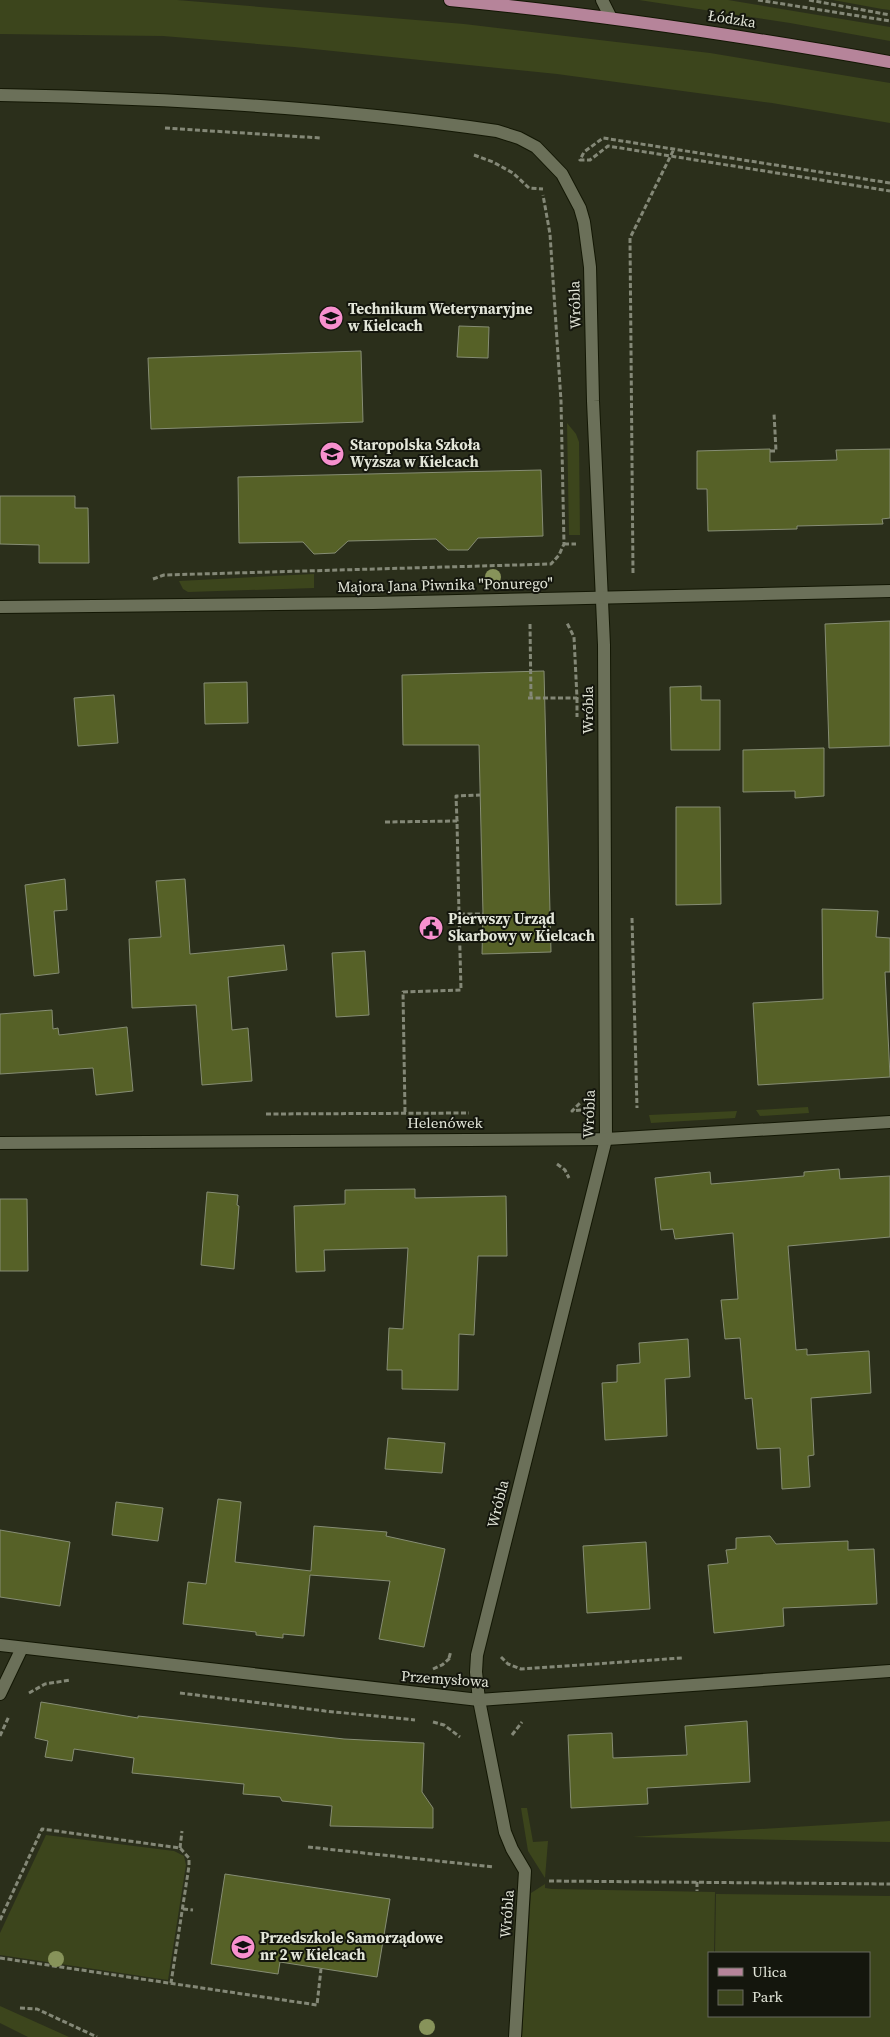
<svg xmlns="http://www.w3.org/2000/svg" width="890" height="2037" font-family="'Source Serif 4',serif">
	<style>
		.green { fill: #3c451c }
		.building { fill: #566127; stroke: #868d74 }
		.lines { fill: none; stroke-linecap: round; stroke-linejoin: round }
		.minor-casing { stroke: #131704; stroke-width: 14 }
		.major-casing { stroke: #131704; stroke-width: 14 }
		.path { stroke: #848877; stroke-width: 3; stroke-dasharray: 5 2.5; stroke-linecap: butt }
		.minor { stroke: #6b7059; stroke-width: 12 }
		.major { stroke: #b6849a; stroke-width: 12 }
		.tree { fill: #87935a }
		.labels { text-anchor: middle; stroke-width: 4; stroke-linejoin: round; paint-order: stroke }
		.street-label { font-size: 15px; fill: #e3e6d9; stroke: #14160d }
		.poi-label { font-size: 15px; font-weight: bold; fill: #e3e6d9; stroke: #14160d; text-anchor: start }
	</style>
	<rect width="100%" height="100%" fill="#2b2f1b"/>
	<!-- green -->
	<g class="green">
		<path d="M0,0h177l287,24 246,29 180,30v40l-118,-20 -215,-29 -263,-27 -131,-11 -163,-2z"/>
		<path d="M639,0h89l162,27v14l-100,-18z"/>
		<path d="M833,0h57v10l-8,-1z"/>
		<path d="M567,423l9,11 3,8 1,93h-11z"/>
		<path d="M314,574v14l-126,4 -5,-3 -4,-8z"/>
		<path d="M808,1107l1,6 -49,3 -4,-6z"/>
		<path d="M737,1111l-2,7 -84,5 -2,-8z"/>
		<path d="M521,1808h6l6,34 15,-1 -3,37 -17,-27z"/>
		<path d="M890,1821v21l-258,-5z"/>
		<path d="M46,1835l128,16 10,5 2,9 -18,115 -168,-25v-22z"/>
		<path d="M545,1884v4l7,1 163,3 -1,61h-5v63h160v-63h-154l1,-59 174,2v141h-368l9,-144z"/>
		<path d="M0,2006l69,31h-41l-28,-14z"/>
	</g>
	<!-- building -->
	<g class="building">
		<path d="M459,326l30,1 -1,31 -31,-1z"/>
		<path d="M361,351l2,71 -212,7 -3,-71z"/>
		<path d="M770,449v13l67,-2 -1,-10 54,-1v69l-8,1 1,5 -86,2v3l-89,2 -1,-42h-10v-38z"/>
		<path d="M541,470l2,66 -65,2 -10,12h-20l-12,-11 -88,2 -13,12 -21,1 -11,-12 -64,1 -1,-66z"/>
		<path d="M0,496h75v12h13l1,55h-50v-18l-39,-1z"/>
		<path d="M890,621v125l-61,2 -4,-124z"/>
		<path d="M544,671l7,281 -69,2 1,-40 -4,-169h-76l-1,-70z"/>
		<path d="M247,682l1,41 -43,1 -1,-41z"/>
		<path d="M701,686v14h19v50h-49l-1,-63z"/>
		<path d="M114,695l4,48 -40,3 -4,-48z"/>
		<path d="M824,748v48l-29,2v-7l-52,1v-42z"/>
		<path d="M676,807h44l1,97 -45,1z"/>
		<path d="M65,879l2,31 -13,1 5,62 -25,3 -9,-91z"/>
		<path d="M185,879l5,75 94,-9 3,25 -59,7 4,53 16,-2 4,53 -50,4 -6,-80 -64,3 -3,-69 32,-2 -5,-56z"/>
		<path d="M822,909l56,2 -2,26 14,1v34h-5l5,105 -132,8 -5,-82 70,-4z"/>
		<path d="M365,951l4,64 -33,2 -4,-64z"/>
		<path d="M52,1010l1,19 5,-1 1,7 68,-8 6,64 -37,4 -3,-27 -93,6v-60z"/>
		<path d="M839,1169l1,10 50,-3v61l-102,9 8,104 11,-1v6l62,-4 2,42 -60,5 3,57 -6,1 2,31 -28,2 -2,-41 -23,1 -5,-51 -7,1 -5,-61 -15,1 -4,-39 17,-1 -5,-66 -58,6 -2,-10 -12,1 -6,-52 55,-6 1,12 93,-8v-4z"/>
		<path d="M415,1189v9l91,-2 1,60h-29l-4,79 -15,-1 -1,56 -56,-1v-19h-15l2,-42 14,1 5,-81 -84,2 1,21 -29,1 -2,-66 51,-2v-14z"/>
		<path d="M207,1192l31,3 -1,10 2,1 -5,63 -33,-4z"/>
		<path d="M0,1199h27l1,72h-28z"/>
		<path d="M688,1339l2,38 -25,2 2,57 -62,4 -3,-57 15,-1v-17l23,-2 -1,-20z"/>
		<path d="M388,1438l57,5 -3,30 -57,-4z"/>
		<path d="M218,1499l23,3 -6,60 76,9 3,-45 73,6 -1,4 59,13 -21,98 -45,-8 11,-58 -80,-6 -6,61 -21,-2v4l-27,-3v-3l-73,-8 5,-42 18,2z"/>
		<path d="M116,1502l47,6 -5,33 -46,-6z"/>
		<path d="M0,1530l70,12 -10,64 -60,-9z"/>
		<path d="M770,1536l6,8 72,-3v9l26,-1 3,55 -94,4 1,18 -70,7 -6,-68 20,-2 -2,-13 10,-1v-11z"/>
		<path d="M646,1542l4,67 -63,4 -4,-67z"/>
		<path d="M41,1702l97,16v-2l37,4 169,19 80,4 -2,49 11,16v20l-103,-2 2,-20 -50,-5 -2,-4 -37,-3 1,-10 -112,-11 2,-15 -60,-9 -2,12 -27,-4 3,-16 -13,-3z"/>
		<path d="M747,1721l3,61 -103,6 1,16 -77,4 -3,-73 44,-2 1,25 74,-3 -2,-29z"/>
		<path d="M225,1874l165,25 -13,78 -97,-15 -2,12 -67,-10z"/>
	</g>
	<g class="lines">
		<defs>
			<g id="minor">
				<path d="M602,0l9,18"/>
				<path d="M0,95c166,3 333,12 497,36l22,7 17,9 26,27 18,34 4,14 6,45 3,134 11,244 2,494 -129,516 -1,17 3,28 26,132 7,17 13,22 -10,166"/>
				<path d="M0,607l373,-4 517,-12"/>
				<path d="M0,1143l606,-4 284,-17"/>
				<path d="M0,1645l479,55 411,-29"/>
				<path d="M0,1694l22,-46"/>
			</g>
			<path id="major" d="M450,0c147,14 294,36 440,62"/>
		</defs>
		<!-- minor casing -->
		<use href="#minor" class="minor-casing"/>
		<!-- major casing -->
		<use href="#major" class="major-casing"/>
		<!-- path -->
		<g class="path">
			<path d="M758,0l132,21"/>
			<path d="M809,0l81,15"/>
			<path d="M165,128l156,10"/>
			<path d="M474,155l19,7 20,11 16,15 14,1"/>
			<path d="M890,183l-287,-45 -19,14 -4,8h10l18,-14 282,45"/>
			<path d="M770,451h6l-2,-38"/>
			<path d="M564,544h12"/>
			<path d="M633,573l-3,-335 44,-89"/>
			<path d="M153,579l11,-4 387,-11 8,-9 5,-11 -3,-143 -11,-167 -7,-39"/>
			<path d="M530,624l1,74"/>
			<path d="M528,698h49l-3,-61 -7,-14"/>
			<path d="M577,698v19"/>
			<path d="M457,821l-1,-25 24,-1"/>
			<path d="M385,822l72,-1 2,93"/>
			<path d="M632,918l5,190"/>
			<path d="M581,1110l-9,1 9,-9"/>
			<path d="M405,1112l-2,-120 58,-2 -2,-76h24"/>
			<path d="M266,1114l203,-1"/>
			<path d="M557,1164l8,6 4,8"/>
			<path d="M501,1657l7,7 13,5 161,-11"/>
			<path d="M449,1658l2,-7"/>
			<path d="M433,1669l9,-4 8,-7"/>
			<path d="M29,1693l16,-9 25,-4"/>
			<path d="M180,1693l145,18 90,9"/>
			<path d="M433,1722l11,3 16,12"/>
			<path d="M512,1735l10,-13"/>
			<path d="M0,1736l9,-20"/>
			<path d="M308,1847l186,20"/>
			<path d="M180,1848l2,-17"/>
			<path d="M549,1881l341,3"/>
			<path d="M697,1882v9"/>
			<path d="M183,1909l10,1"/>
			<path d="M0,1920l42,-91 138,19 9,10v8l-18,117"/>
			<path d="M0,1958l317,47 4,-36"/>
			<path d="M20,2008l17,1 60,28"/>
		</g>
		<!-- minor -->
		<use href="#minor" class="minor"/>
		<!-- major -->
		<use href="#major" class="major"/>
	</g>
	<!-- trees -->
	<g class="tree">
		<circle cx="493" cy="577" r="8"/>
		<circle cx="56" cy="1959" r="8"/>
		<circle cx="427" cy="2027" r="8"/>
	</g>
	<!-- icons -->
	<defs>
		<symbol id="school-disc" viewBox="-11 -11 22 22"><circle r="9.5" fill="#f790ce" stroke="#14160d"/><path d="M0-5L7-2L0 1L-7-2ZM-4 1L0 2.5L4 1V4Q0 6-4 4Z" fill="#111"/></symbol>
		<symbol id="university-disc" viewBox="-11 -11 22 22"><circle r="9.5" fill="#f790ce" stroke="#14160d"/><path d="M0-5L7-2L0 1L-7-2ZM-4 1L0 2.5L4 1V4Q0 6-4 4Z" fill="#111"/></symbol>
		<symbol id="civic-disc" viewBox="-11 -11 22 22"><circle r="9.5" fill="#f790ce" stroke="#14160d"/><path d="M-.6-6.5H3V-4.5H.6V-3L4-1V1h2V6H-6V1h2V-1L-.6-3ZM-1.2 2.5V6h2.4V2.5Z" fill="#111"/></symbol>
	</defs>
	<g fill-rule="evenodd">
		<use href="#school-disc" x="317" y="304" width="28" height="28"/>
		<use href="#university-disc" x="318" y="440" width="28" height="28"/>
		<use href="#civic-disc" x="417" y="914" width="28" height="28"/>
		<use href="#school-disc" x="229" y="1933" width="28" height="28"/>
	</g>
	<g class="labels">
		<!-- street labels -->
		<g class="street-label">
			<text transform="translate(732 19) rotate(9)" y="5">Łódzka</text>
			<text transform="translate(575 305) rotate(-92)" y="5">Wróbla</text>
			<text transform="translate(445 585) rotate(-1)" y="5">Majora Jana Piwnika "Ponurego"</text>
			<text transform="translate(588 710) rotate(-90)" y="5">Wróbla</text>
			<text transform="translate(589 1114) rotate(-88)" y="5">Wróbla</text>
			<text x="445" y="1128">Helenówek</text>
			<text transform="translate(498 1504) rotate(-76)" y="5">Wróbla</text>
			<text transform="translate(445 1679) rotate(4)" y="5">Przemysłowa</text>
			<text transform="translate(507 1914) rotate(-86)" y="5">Wróbla</text>
		</g>
		<!-- poi labels -->
		<g class="poi-label">
			<text x="348" y="314">Technikum Weterynaryjne<tspan x="348" dy="17">w Kielcach</tspan></text>
			<text x="350" y="450">Staropolska Szkoła<tspan x="350" dy="17">Wyższa w Kielcach</tspan></text>
			<text x="448" y="924">Pierwszy Urząd<tspan x="448" dy="17">Skarbowy w Kielcach</tspan></text>
			<text x="260" y="1943">Przedszkole Samorządowe<tspan x="260" dy="17">nr 2 w Kielcach</tspan></text>
		</g>
	</g>
	<!-- legend -->
	<rect x="708" y="1952" width="162" height="65" fill="#14160d" stroke="#67695f"/>
	<rect x="718" y="1968" width="25" height="8" fill="#b6849a" stroke="#67695f"/>
	<text x="752" y="1977" font-size="15" fill="#e3e6d9">Ulica</text>
	<rect x="718" y="1990" width="25" height="15" fill="#3c451c" stroke="#67695f"/>
	<text x="752" y="2002" font-size="15" fill="#e3e6d9">Park</text>
</svg>
